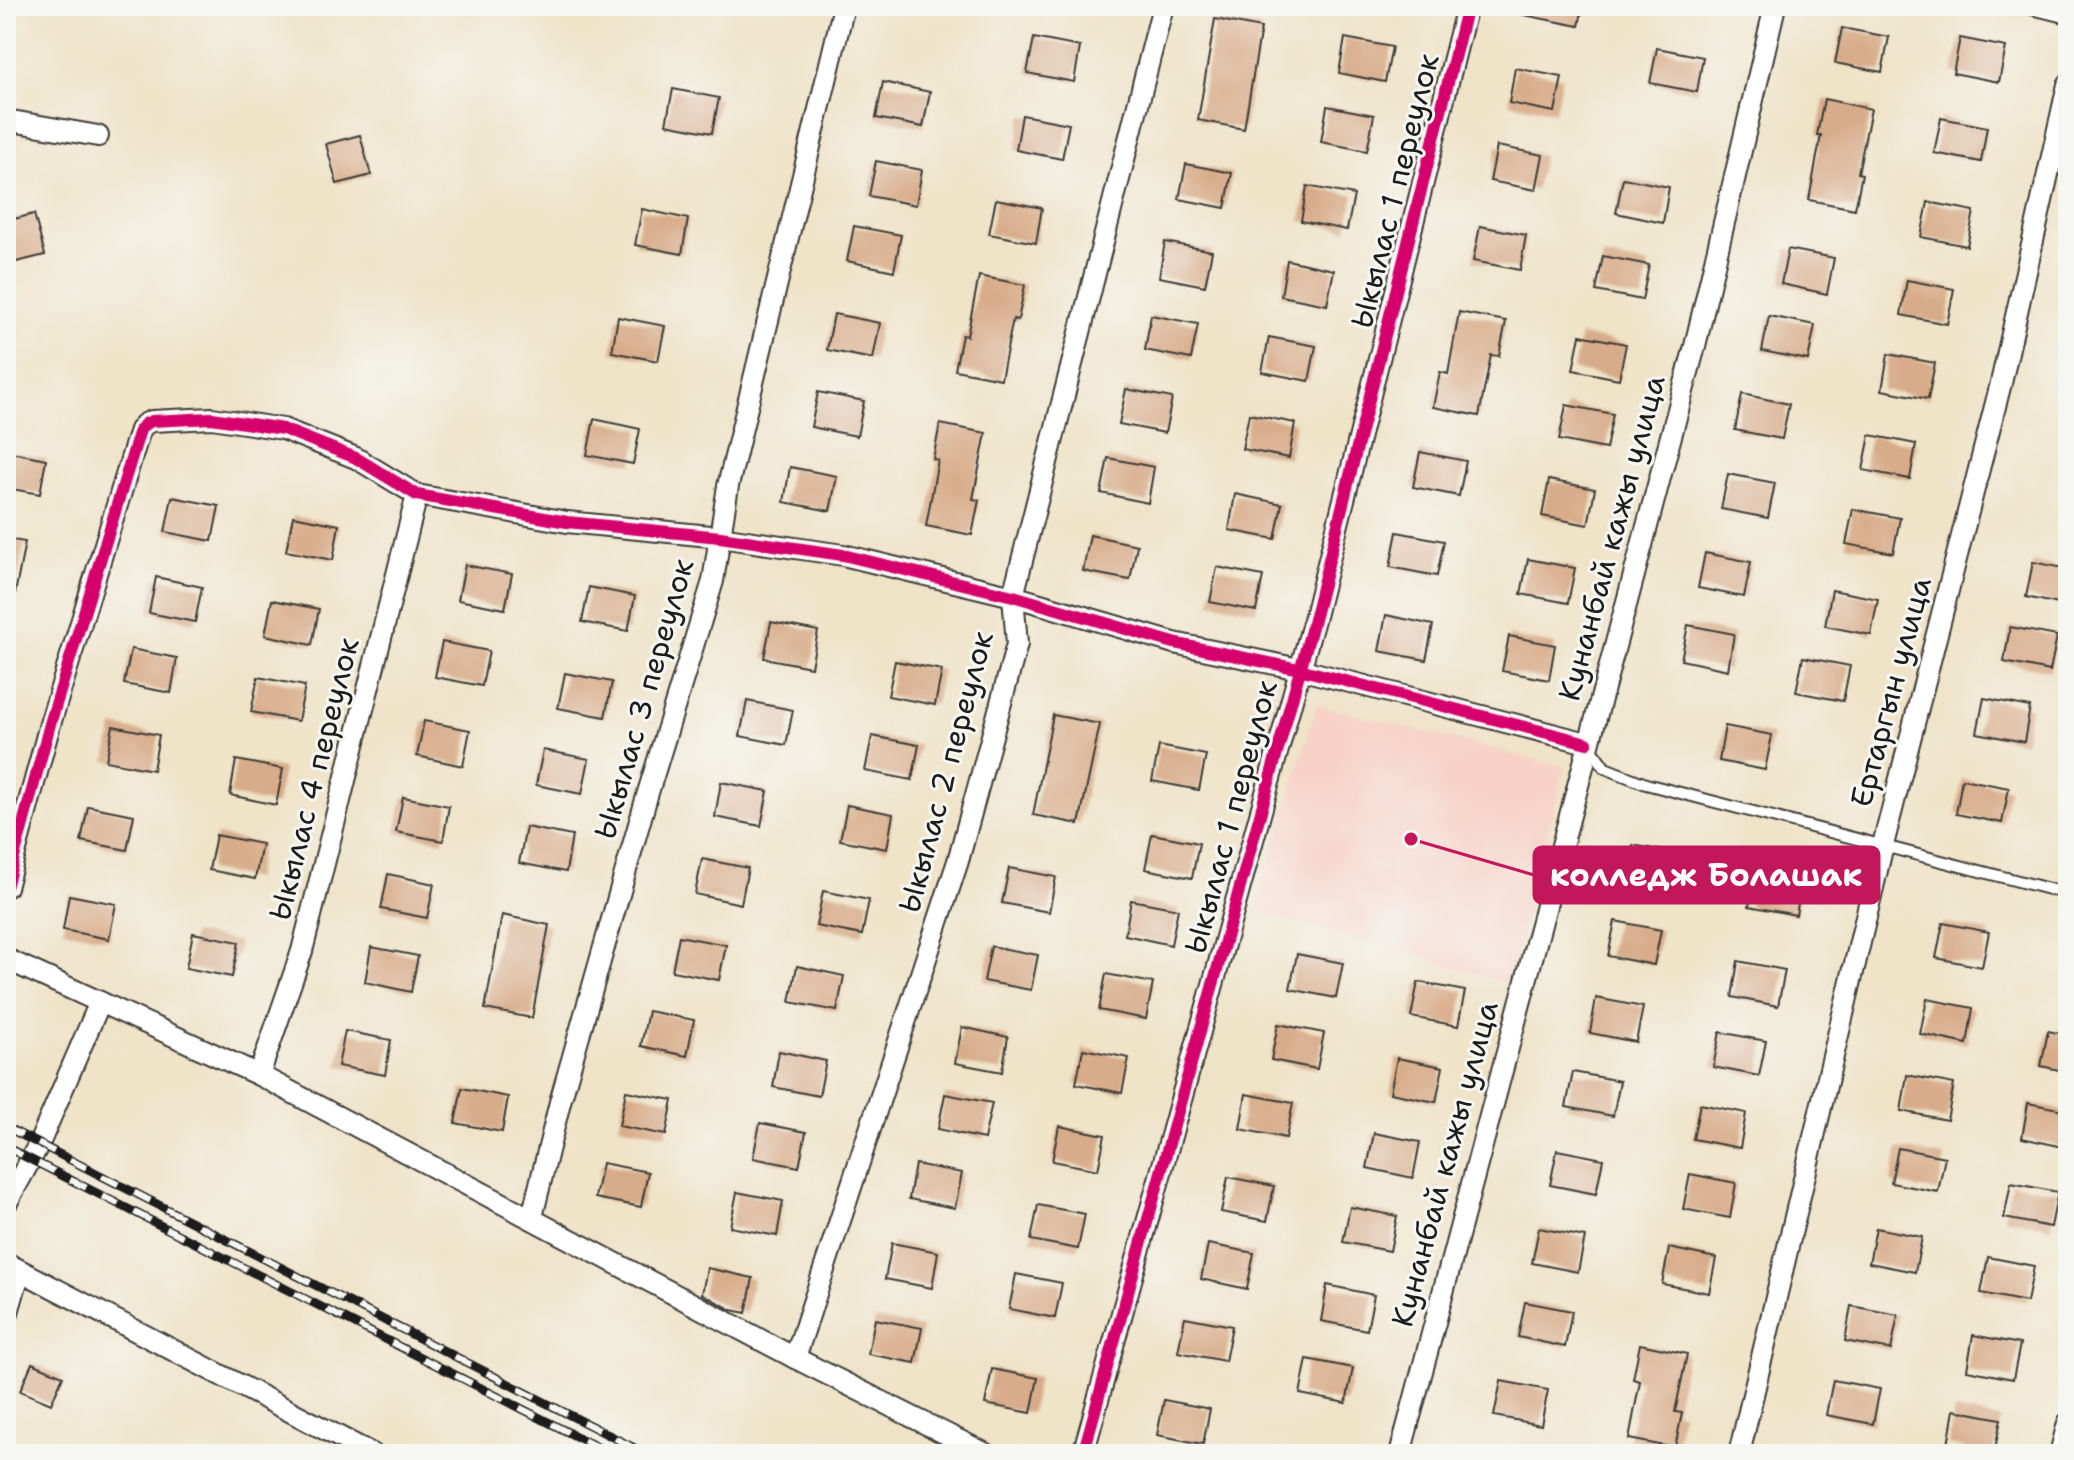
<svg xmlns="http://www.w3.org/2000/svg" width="2074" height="1460" font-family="'Shantell Sans',sans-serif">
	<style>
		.built { fill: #f7d1c6 }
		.building { fill: #d8ac8a }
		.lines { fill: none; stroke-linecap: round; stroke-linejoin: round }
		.lane-casing { stroke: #3c3a36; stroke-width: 14 }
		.street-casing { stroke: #3c3a36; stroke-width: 24 }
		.lane { stroke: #fff; stroke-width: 10 }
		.street { stroke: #fff; stroke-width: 20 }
		.rail-casing { stroke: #1c1c1c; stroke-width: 9 }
		.rail { stroke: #f6f6f2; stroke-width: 6; stroke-dasharray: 18; stroke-linecap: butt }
		.cycleway-casing { stroke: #f6f6f2; stroke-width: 17 }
		.cycleway { stroke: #d6006c; stroke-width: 12 }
		.labels { text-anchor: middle; stroke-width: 6; stroke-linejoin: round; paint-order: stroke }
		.street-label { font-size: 30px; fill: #1c1c1c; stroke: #f6f6f2 }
		.leader { fill: none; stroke: #c2185b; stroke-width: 3 }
		.callout-dot { fill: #c2185b; stroke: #f6f6f2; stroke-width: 3 }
		.callout { fill: #c2185b; stroke: #c2185b; stroke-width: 3 }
		.callout-label { font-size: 32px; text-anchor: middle; font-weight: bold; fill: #fff }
	</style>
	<rect width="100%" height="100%" fill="#f6f6f2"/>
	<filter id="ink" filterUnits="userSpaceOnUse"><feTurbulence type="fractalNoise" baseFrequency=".0125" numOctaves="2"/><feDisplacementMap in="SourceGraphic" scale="16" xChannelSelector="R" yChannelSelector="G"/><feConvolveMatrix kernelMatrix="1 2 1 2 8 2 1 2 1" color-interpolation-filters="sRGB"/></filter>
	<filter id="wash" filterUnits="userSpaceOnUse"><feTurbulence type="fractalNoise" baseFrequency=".006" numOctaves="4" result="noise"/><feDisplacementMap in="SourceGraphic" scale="32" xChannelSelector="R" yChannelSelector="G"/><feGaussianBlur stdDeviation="1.8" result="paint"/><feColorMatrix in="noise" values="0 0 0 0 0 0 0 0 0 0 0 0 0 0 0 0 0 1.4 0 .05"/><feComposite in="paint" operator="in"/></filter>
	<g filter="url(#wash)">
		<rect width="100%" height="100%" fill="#efe3c8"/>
		<!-- built -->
		<path class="built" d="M1317,705l248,62 -57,217 -121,-38 -132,-35z"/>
		<g id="blocks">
			<!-- building -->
			<g class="building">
				<path d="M1520,6h63l-4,20 -60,-12z"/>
				<path d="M1215,19l46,9 -17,101 -46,-9z"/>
				<path d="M1842,28l47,9 -7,35 -47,-9z"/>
				<path d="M1034,38l46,9 -6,35 -47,-9z"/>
				<path d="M1345,38l47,9 -7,35 -46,-9z"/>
				<path d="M1960,38l46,9 -7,35 -46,-9z"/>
				<path d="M1657,48l46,9 -6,35 -47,-9z"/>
				<path d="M1515,68l47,9 -7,35 -46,-9z"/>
				<path d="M883,82l47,10 -7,35 -47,-9z"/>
				<path d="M673,89l46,9 -7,35 -46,-9z"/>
				<path d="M1824,99l47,10 -13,64 4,1 -7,35 -46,-9 12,-65h-4z"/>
				<path d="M1327,106l47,9 -7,36 -46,-9z"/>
				<path d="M1022,115l47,9 -7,35 -46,-9z"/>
				<path d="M1941,118l46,9 -6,35 -47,-9z"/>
				<path d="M360,135l11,40 -34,9 -11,-40z"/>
				<path d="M1497,146l46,9 -7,35 -46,-9z"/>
				<path d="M876,161l46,9 -6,35 -47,-9z"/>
				<path d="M1186,164l46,9 -7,35 -46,-9z"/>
				<path d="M1623,178l46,9 -6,36 -47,-10z"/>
				<path d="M1307,186l47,9 -7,35 -46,-9z"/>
				<path d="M996,199l46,9 -6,35 -47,-9z"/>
				<path d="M1928,202l46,9 -7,35 -46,-9z"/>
				<path d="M642,209l46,10 -6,35 -47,-9z"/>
				<path d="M34,214l11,41 -33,8 -6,-20v-22z"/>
				<path d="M854,226l47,9 -7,36 -47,-10z"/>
				<path d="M1480,226l46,9 -6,35 -47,-9z"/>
				<path d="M1165,242l47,9 -7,35 -46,-9z"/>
				<path d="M1788,249l46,9 -7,36 -46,-10z"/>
				<path d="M1603,256l46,9 -7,35 -46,-9z"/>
				<path d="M1287,260l47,10 -7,35 -46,-9z"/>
				<path d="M979,276l46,9 -7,35 -5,-1 -12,60 -46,-9 7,-35 5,1z"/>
				<path d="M1907,280l47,9 -7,35 -46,-9z"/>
				<path d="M1459,312l47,9 -7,35 -8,-1 -12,61 -46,-9 7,-35 8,2z"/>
				<path d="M834,314l46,9 -7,36 -46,-9z"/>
				<path d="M1151,315l47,9 -7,35 -46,-9z"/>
				<path d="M1769,316l46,9 -7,35 -46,-9z"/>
				<path d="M618,317l47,9 -7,35 -46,-9z"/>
				<path d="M1580,335l46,9 -7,35 -46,-9z"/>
				<path d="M1269,337l47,9 -7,35 -47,-9z"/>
				<path d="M1888,354l47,9 -7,36 -46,-9z"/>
				<path d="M1126,389l46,9 -7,35 -46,-9z"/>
				<path d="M818,392l46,9 -7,35 -46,-9z"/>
				<path d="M1742,394l47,10 -7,35 -47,-9z"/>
				<path d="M1566,405l47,9 -7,35 -47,-9z"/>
				<path d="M1249,414l46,9 -6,35 -47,-9z"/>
				<path d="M594,419l46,10 -7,35 -46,-9z"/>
				<path d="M940,424l46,9 -13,66 6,1 -7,35 -46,-9 12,-66 -5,-1z"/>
				<path d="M1870,435l46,9 -6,35 -47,-9z"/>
				<path d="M6,451l40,8 -6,35 -34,-6z"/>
				<path d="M1420,452l46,9 -7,35 -46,-9z"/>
				<path d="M1108,458l46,9 -6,36 -47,-10z"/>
				<path d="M790,467l47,9 -7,35 -46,-9z"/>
				<path d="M1728,474l47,9 -7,35 -47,-9z"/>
				<path d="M1549,480l46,9 -7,36 -46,-9z"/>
				<path d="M1235,494l47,10 -7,35 -46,-9z"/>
				<path d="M172,497l47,9 -7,35 -47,-9z"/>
				<path d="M1853,509l47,9 -7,35 -47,-9z"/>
				<path d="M293,516l46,9 -6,35 -47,-9z"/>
				<path d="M1397,532l47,9 -7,35 -47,-9z"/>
				<path d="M1090,535l47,10 -7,35 -47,-9z"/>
				<path d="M6,539l19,3 -11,57 -8,-1z"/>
				<path d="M1705,553l46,9 -7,35 -46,-9z"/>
				<path d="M1528,559l47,9 -7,35 -47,-9z"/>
				<path d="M2033,562l35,7v37l-42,-9z"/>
				<path d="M465,565l47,9 -7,35 -47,-9z"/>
				<path d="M1217,567l46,9 -7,35 -46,-9z"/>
				<path d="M156,577l46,10 -7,35 -46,-9z"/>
				<path d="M589,587l46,9 -7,35 -46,-9z"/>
				<path d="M1832,590l46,9 -7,36 -46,-9z"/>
				<path d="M272,600l47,9 -7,36 -47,-10z"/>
				<path d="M1386,615l47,10 -7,35 -47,-9z"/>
				<path d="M771,622l47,9 -7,36 -47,-9z"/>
				<path d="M1688,625l46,9 -6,36 -47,-10z"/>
				<path d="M2010,627l47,9 -7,35 -46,-9z"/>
				<path d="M1509,636l46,9 -6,35 -47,-9z"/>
				<path d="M442,642l47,9 -7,35 -47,-9z"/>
				<path d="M131,649l46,9 -6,35 -47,-9z"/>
				<path d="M1803,657l47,9 -7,35 -47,-9z"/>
				<path d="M895,661l47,9 -7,35 -47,-9z"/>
				<path d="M565,673l47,9 -7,35 -47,-9z"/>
				<path d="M258,677l47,9 -7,35 -47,-9z"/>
				<path d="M1984,698l46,9 -6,35 -47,-9z"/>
				<path d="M747,701l46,9 -7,35 -46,-9z"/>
				<path d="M1053,715l47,9 -21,100 -46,-9z"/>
				<path d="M424,721l46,9 -7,36 -46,-10z"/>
				<path d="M113,726l46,9 -6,35 -47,-9z"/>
				<path d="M1725,726l47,9 -7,35 -46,-9z"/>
				<path d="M872,736l47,9 -7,35 -47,-9z"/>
				<path d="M1159,746l47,9 -7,35 -47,-9z"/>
				<path d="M543,750l46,9 -7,35 -46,-9z"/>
				<path d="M236,760l47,9 -7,36 -46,-10z"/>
				<path d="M1962,779l47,9 -7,35 -46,-9z"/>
				<path d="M721,782l47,9 -7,35 -46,-9z"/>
				<path d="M403,797l46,9 -6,35 -47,-9z"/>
				<path d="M847,805l46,9 -6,35 -47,-9z"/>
				<path d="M88,806l46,9 -7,35 -46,-9z"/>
				<path d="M526,827l46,9 -6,36 -47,-9z"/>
				<path d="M1152,834l47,9 -7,35 -47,-9z"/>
				<path d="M216,835l46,9 -7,35 -46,-9z"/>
				<path d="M1633,845l47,9 -7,35 -46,-9z"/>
				<path d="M702,859l46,9 -7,36 -46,-10z"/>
				<path d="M1009,868l47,9 -7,35 -47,-9z"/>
				<path d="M1756,871l46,9 -6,35 -47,-9z"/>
				<path d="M388,874l46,10 -7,34 -46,-9z"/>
				<path d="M823,891l46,9 -7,35 -46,-9z"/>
				<path d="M69,895l47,9 -7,35 -46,-9z"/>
				<path d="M1131,900l47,9 -7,36 -46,-10z"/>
				<path d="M502,915l47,10 -17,93 -47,-9z"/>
				<path d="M1615,921l46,9 -7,35 -46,-9z"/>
				<path d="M1943,923l46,9 -7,35 -46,-9z"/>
				<path d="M193,933l46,9 -7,35 -46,-9z"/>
				<path d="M679,936l47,9 -7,35 -47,-9z"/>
				<path d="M991,946l47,9 -7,35 -47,-9z"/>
				<path d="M371,947l47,9 -7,36 -46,-10z"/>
				<path d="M1297,954l46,9 -7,35 -46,-9z"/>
				<path d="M1738,961l47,9 -7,36 -46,-9z"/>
				<path d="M797,966l47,10 -7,35 -47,-9z"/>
				<path d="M1106,974l47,9 -7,36 -47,-9z"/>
				<path d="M1418,982l47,9 -7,35 -47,-9z"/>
				<path d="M1596,998l47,9 -7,35 -46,-9z"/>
				<path d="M1927,999l46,9 -6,36 -47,-10z"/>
				<path d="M648,1011l46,9 -7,36 -46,-10z"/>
				<path d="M1278,1024l46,9 -7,36 -46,-9z"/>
				<path d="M962,1027l46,10 -6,35 -47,-9z"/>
				<path d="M345,1031l46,9 -6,35 -47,-9z"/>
				<path d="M2048,1031l20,4v37l-27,-6z"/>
				<path d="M1720,1032l46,9 -7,35 -46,-9z"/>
				<path d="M1083,1049l46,9 -7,35 -46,-9z"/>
				<path d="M779,1051l47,10 -7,35 -46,-9z"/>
				<path d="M1397,1058l46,9 -7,35 -46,-9z"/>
				<path d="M1573,1072l47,9 -7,35 -47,-9z"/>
				<path d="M1907,1075l47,9 -7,36 -46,-9z"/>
				<path d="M462,1088l46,9 -6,35 -47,-9z"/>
				<path d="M626,1091l47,9 -7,35 -47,-9z"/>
				<path d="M945,1094l47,9 -8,36 -46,-10z"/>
				<path d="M1246,1094l47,9 -7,35 -46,-9z"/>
				<path d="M2028,1103l40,8v37l-46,-10z"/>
				<path d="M1700,1104l46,9 -6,35 -47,-9z"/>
				<path d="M760,1123l46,9 -7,35 -46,-9z"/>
				<path d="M1059,1126l46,9 -7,35 -46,-9z"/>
				<path d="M1374,1133l46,9 -7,36 -46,-10z"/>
				<path d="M1898,1148l47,9 -7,35 -47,-9z"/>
				<path d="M1557,1150l46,9 -7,35 -46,-9z"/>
				<path d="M602,1163l46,9 -7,35 -46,-9z"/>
				<path d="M915,1164l47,9 -7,35 -46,-9z"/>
				<path d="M1690,1174l46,9 -6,35 -47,-9z"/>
				<path d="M1228,1177l46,9 -7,35 -46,-9z"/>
				<path d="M2011,1183l47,9 -7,35 -47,-9z"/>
				<path d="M737,1192l46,9 -6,35 -47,-9z"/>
				<path d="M1038,1205l47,9 -7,35 -47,-9z"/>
				<path d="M1350,1207l47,9 -7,35 -47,-9z"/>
				<path d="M1539,1228l46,9 -7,35 -46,-9z"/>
				<path d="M1876,1228l46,9 -7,35 -46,-9z"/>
				<path d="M892,1243l46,9 -6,36 -47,-9z"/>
				<path d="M1208,1244l46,9 -7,36 -46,-10z"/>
				<path d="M1669,1248l47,10 -7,35 -47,-9z"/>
				<path d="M1988,1257l46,9 -7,36 -46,-9z"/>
				<path d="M707,1268l46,10 -7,35 -14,-3 -30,-16z"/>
				<path d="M1016,1274l46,9 -7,35 -46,-9z"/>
				<path d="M1327,1285l47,10 -7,35 -46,-9z"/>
				<path d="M1525,1302l47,9 -7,36 -47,-10z"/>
				<path d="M1851,1306l47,9 -7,35 -46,-9z"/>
				<path d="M1185,1317l47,9 -7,35 -47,-9z"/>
				<path d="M875,1319l47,9 -7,35 -47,-9z"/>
				<path d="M1973,1335l47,9 -7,35 -46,-9z"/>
				<path d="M1640,1344l47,10 -12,58 7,1 -7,35 -46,-9 11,-58 -7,-2z"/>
				<path d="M1307,1359l46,9 -7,35 -46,-9z"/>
				<path d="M32,1363l31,13 -12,28 -31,-13z"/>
				<path d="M992,1369l46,9 -7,35 -46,-9z"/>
				<path d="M1833,1380l47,9 -7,35 -47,-9z"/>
				<path d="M1501,1381l47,9 -7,35 -47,-9z"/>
				<path d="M1164,1400l46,9 -7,35 -46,-9z"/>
				<path d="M1954,1410l47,9 -7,35 -46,-9z"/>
			</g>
		</g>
	</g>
	<g filter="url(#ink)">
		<use href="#blocks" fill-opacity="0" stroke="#3c3a36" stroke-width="2"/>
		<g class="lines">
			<defs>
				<g id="lane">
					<path d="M2020,6l48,12"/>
					<path d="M1589,745l16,23 41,16 422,110"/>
				</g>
				<g id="street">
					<path d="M6,120l92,16"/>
					<path d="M6,887l44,-163 90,-294 5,-6 7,-3 60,-3 71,11 73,29 61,37 150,27 153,15 123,18 170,41 161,47 125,26 288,74"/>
					<path d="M6,959l253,116 536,283 191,96"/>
					<path d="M259,1075l43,-124 115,-456"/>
					<path d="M6,1204l33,-60 61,-142"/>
					<path d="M532,1217l28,-115 87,-306 66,-215 15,-95 116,-480"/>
					<path d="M6,1263l366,191"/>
					<path d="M6,1319l14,-48"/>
					<path d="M795,1358l163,-497 59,-217 -4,-48 150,-590"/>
					<path d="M1083,1454l232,-838 152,-610"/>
					<path d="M1400,1454l295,-1108 80,-340"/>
					<path d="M1739,1454l144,-609 118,-462 67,-298"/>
					<path d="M2060,1454l8,-31"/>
				</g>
			</defs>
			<!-- lane casing -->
			<use href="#lane" class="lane-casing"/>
			<!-- street casing -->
			<use href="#street" class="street-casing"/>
			<!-- lane -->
			<use href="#lane" class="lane"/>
			<!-- street -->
			<use href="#street" class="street"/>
			<defs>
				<g id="rail">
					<path d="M6,1127l640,327"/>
					<path d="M6,1147l605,307"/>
				</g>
			</defs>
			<!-- rail casing -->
			<use href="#rail" class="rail-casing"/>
			<!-- rail -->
			<use href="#rail" class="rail"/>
			<defs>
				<g id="cycleway">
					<path d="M6,887l44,-163 90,-294 5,-6 7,-3 60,-3 71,11 73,29 61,37 150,27 153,15 123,18 170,41 161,47 125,26 288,74"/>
					<path d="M1083,1454l232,-838 152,-610"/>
				</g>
			</defs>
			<!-- cycleway casing -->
			<use href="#cycleway" class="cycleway-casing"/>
			<!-- cycleway -->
			<use href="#cycleway" class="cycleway"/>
		</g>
	</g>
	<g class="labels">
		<!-- street labels -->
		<g class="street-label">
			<text transform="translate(1395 191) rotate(-76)" y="10">Ыкылас 1 переулок</text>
			<text transform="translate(1612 538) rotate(-75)" y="10">Кунанбай кажы улица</text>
			<text transform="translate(1891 692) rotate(-75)" y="10">Ертаргын улица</text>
			<text transform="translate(644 699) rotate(-74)" y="10">Ыкылас 3 переулок</text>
			<text transform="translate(946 772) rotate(-75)" y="10">Ыкылас 2 переулок</text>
			<text transform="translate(314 779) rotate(-76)" y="10">Ыкылас 4 переулок</text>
			<text transform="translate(1231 817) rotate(-75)" y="10">Ыкылас 1 переулок</text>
			<text transform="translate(1445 1164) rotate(-75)" y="10">Кунанбай кажы улица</text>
		</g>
	</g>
	<!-- callouts -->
	<path class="leader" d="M1411 839L1534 875"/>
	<circle class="callout-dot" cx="1411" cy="839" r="8"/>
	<rect class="callout" x="1534" y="847" width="345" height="56" rx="8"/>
	<g class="callout-label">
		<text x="1706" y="886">колледж Болашак</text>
	</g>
	<!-- margin -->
	<rect width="2074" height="1460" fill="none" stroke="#f6f6f2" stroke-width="32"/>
</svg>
